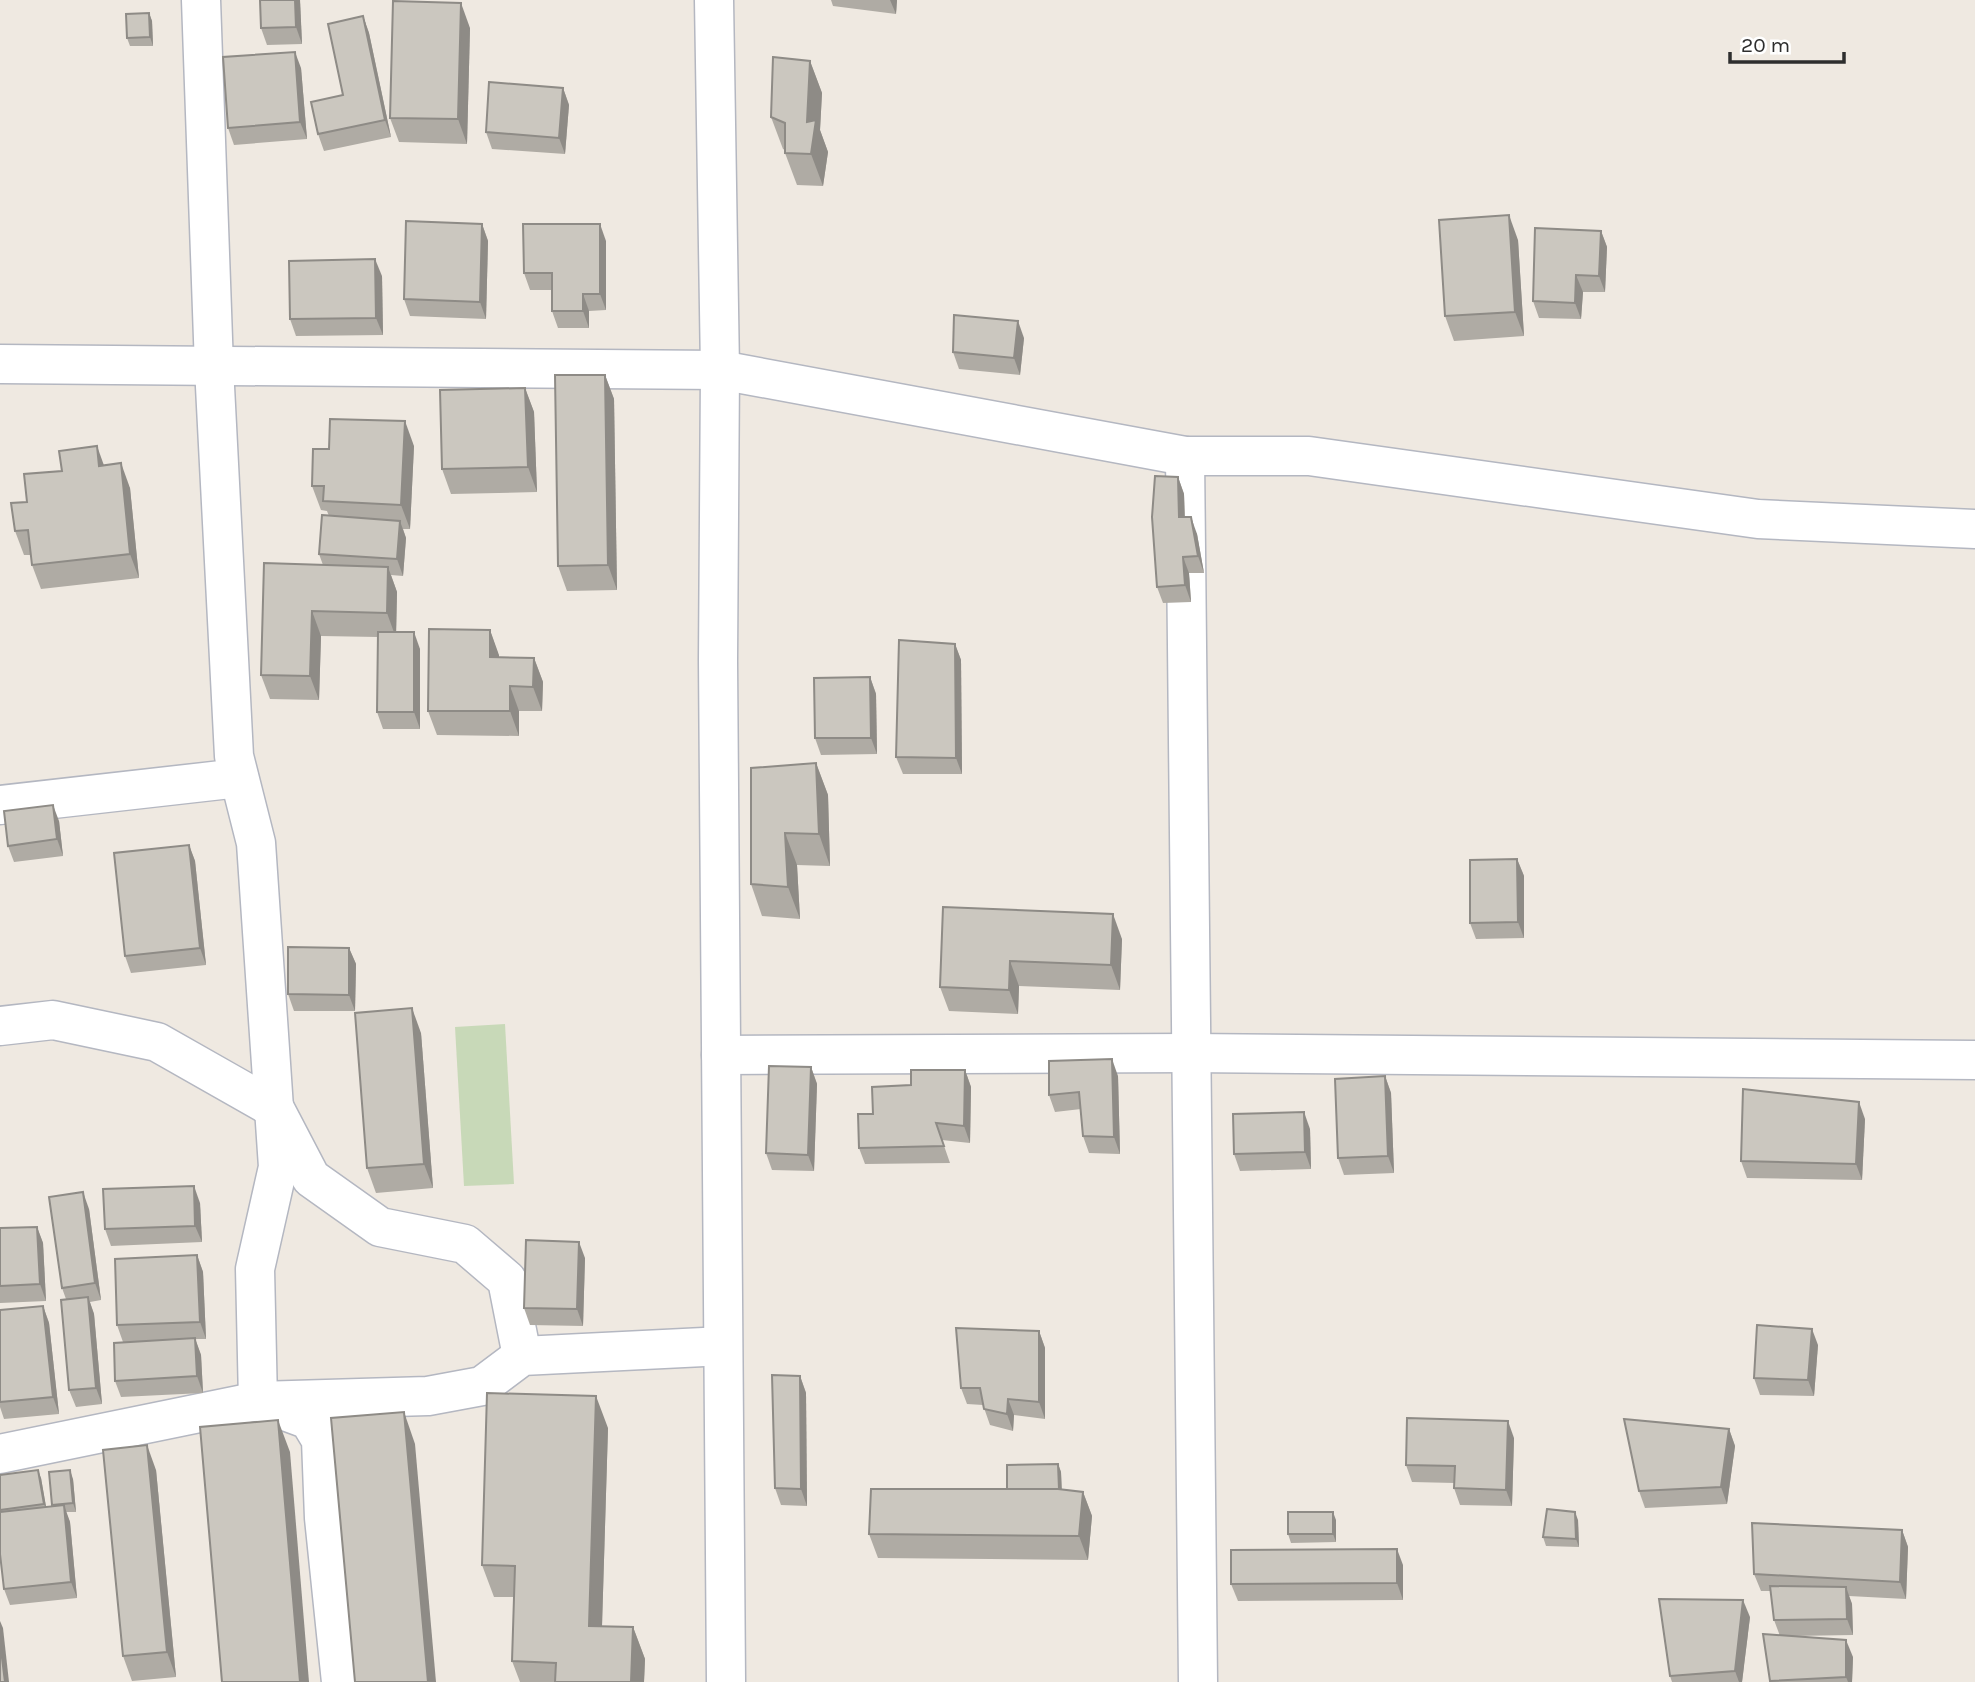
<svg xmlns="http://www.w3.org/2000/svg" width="1975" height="1682" font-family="Karla,sans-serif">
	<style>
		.cemetery { fill: #c8d9b8 }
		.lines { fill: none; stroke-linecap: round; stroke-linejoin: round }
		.minor-casing { stroke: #b4b7c1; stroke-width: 41 }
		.minor { stroke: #fff; stroke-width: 38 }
		.wall { fill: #afaba4 }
		.shaded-wall { fill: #8e8b86 }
		.building { fill: #cbc7bf; stroke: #8e8b86; stroke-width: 2 }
	</style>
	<rect width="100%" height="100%" fill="#efe9e1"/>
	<!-- cemetery -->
	<path class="cemetery" d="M505,1024l9,160 -50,2 -9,-159z"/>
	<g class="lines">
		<defs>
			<g id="minor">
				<path d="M201,0l13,367 20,389 22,87 22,324 -23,102 3,132 51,19 12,20 3,78 17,164"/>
				<path d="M714,0l6,370 -2,291 8,1021"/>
				<path d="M0,364l720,6 465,86h124l449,63 217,10"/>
				<path d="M1185,456l13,1226"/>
				<path d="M0,805l239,-27"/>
				<path d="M0,1026l53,-6 104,22 118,67 36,69 69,49 85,17 42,36 15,76"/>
				<path d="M721,1055l469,-2 785,7"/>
				<path d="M0,1454l258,-53 170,-5 54,-10 40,-30 182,-9"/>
			</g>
		</defs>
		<!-- minor casing -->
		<use href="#minor" class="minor-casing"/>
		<!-- minor -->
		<use href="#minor" class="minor"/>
	</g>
	<!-- wall -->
	<g class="wall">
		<path d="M300,0l2,44 -35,1 -6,-17z"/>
		<path d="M831,0h66l-1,14 -63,-8z"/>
		<path d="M149,13l3,8 1,25h-23l-3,-8z"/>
		<path d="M363,16l6,17 22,104 -67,14 -6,-17 25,-39z"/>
		<path d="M470,28l-3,116 -68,-2 -9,-24z"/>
		<path d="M810,61l12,32 -2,37 8,22 -5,34 -26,-1 -12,-32v-3l-2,-1 -12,-32z"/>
		<path d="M301,68l6,71 -73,6 -6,-17z"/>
		<path d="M563,88l6,17 -4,49 -73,-5 -6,-17z"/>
		<path d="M482,224l6,17 -2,78 -76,-3 -6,-17z"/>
		<path d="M1601,231l6,16 -2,45h-22l-2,27 -42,-1 -6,-17z"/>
		<path d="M1518,240l6,96 -70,5 -9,-25z"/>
		<path d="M606,241v69l-17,1v17h-31l-6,-17v-21h-22l-6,-17z"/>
		<path d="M382,276l1,59 -87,1 -6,-17z"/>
		<path d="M1024,338l-4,37 -61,-6 -6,-17z"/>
		<path d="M605,375l9,24 3,191 -50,1 -9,-25z"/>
		<path d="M525,388l9,24 3,80 -86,2 -9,-25z"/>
		<path d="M414,446l-4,83h-7l3,9 -3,38 -12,-1 6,17 -1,40 24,17v80h-37l-6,-17 1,-75 -57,-1 -2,64 -49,-1 -9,-24 62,-110 -4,-11 10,-38 -2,-5 -6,-1 -9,-24 17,-37z"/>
		<path d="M104,465l26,23 9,90 -98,11 -9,-24 -1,-10h-7l-9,-24 47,-60z"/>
		<path d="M1178,477l6,17 1,23 12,17 7,39h-15l2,29 -28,1 -6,-16z"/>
		<path d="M490,630l9,27 35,1 9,24 -1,29h-23v25l-82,-1 -9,-24z"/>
		<path d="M955,644l6,16 1,114h-59l-7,-17z"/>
		<path d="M870,677l6,17 1,60 -56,1 -6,-17z"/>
		<path d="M816,763l12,32 2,71 -33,-1 3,54 -38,-3 -11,-32z"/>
		<path d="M59,821l4,35 -49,6 -6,-16z"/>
		<path d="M189,845l6,16 11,104 -75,8 -6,-17z"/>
		<path d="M1517,859l7,17v62l-48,1 -6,-16z"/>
		<path d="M943,907l179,32 -2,51 -101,-4 -1,28 -69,-3 -9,-24z"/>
		<path d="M349,948l7,16 -1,47h-61l-6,-17z"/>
		<path d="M421,1033l12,155 -57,5 -9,-25z"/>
		<path d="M811,1067l6,17 -3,87 -42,-1 -6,-17z"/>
		<path d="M965,1070l6,17 -1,56 -28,-3 8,23 -85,1 -6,-16 52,-63z"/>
		<path d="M1118,1076l2,78 -31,-1 -6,-17 -2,-27 -26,3 -6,-17z"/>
		<path d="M1385,1076l6,17 3,80 -50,2 -6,-17z"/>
		<path d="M1865,1119l-3,61 -115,-2 -6,-17z"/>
		<path d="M1310,1129l1,40 -71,2 -6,-17z"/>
		<path d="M200,1203l2,39 -91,4 -6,-17z"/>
		<path d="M89,1209l12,91 -11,2 4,12 8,90 -26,3 -7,-17 -3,-91 -4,-11z"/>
		<path d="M37,1227l6,16 3,58 -46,2v-75z"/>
		<path d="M197,1255l6,17 3,67h-11l6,16 2,38 -82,4 -6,-16 8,-39 -6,-17z"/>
		<path d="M585,1258l-2,68 -53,-1 -6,-17z"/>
		<path d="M43,1306l6,17 10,91 -55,5 -4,-12v-97z"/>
		<path d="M1039,1331l6,17v71l-31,-4 -1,16 -23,-6 -7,-20 -16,-1 -6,-16z"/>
		<path d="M1818,1345l-4,51 -54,-1 -6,-17z"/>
		<path d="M800,1376l6,17 1,113 -26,-1 -6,-17z"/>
		<path d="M608,1428l-6,198 31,1 12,32 -1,23h-124l-8,-21 2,-64h-20l-12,-32z"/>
		<path d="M1729,1429l6,17 -8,58 -82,4 -6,-17z"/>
		<path d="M1514,1438l-2,68 -52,-1 -6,-17 1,-5 -43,-1 -6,-17z"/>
		<path d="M1058,1464l3,8 1,17 21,3 9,24 -4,44 -210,-2 -9,-24 138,-45z"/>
		<path d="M156,1470l20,207 -44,4 -9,-25z"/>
		<path d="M0,1475l41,3 5,29 6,-1v-1l21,-26 3,33h-10l4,10 7,76 -67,7 -6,-16 -4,-35z"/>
		<path d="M1336,1520v22l-45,1 -3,-9z"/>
		<path d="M1578,1520l1,27 -33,-1 -3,-9z"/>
		<path d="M1902,1530l6,17 -2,52 -57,-3 3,8 1,31 -61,1 61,21 -1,25h-81l-8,-48 17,2 -6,-16 -3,-29h-10l-7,-17z"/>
		<path d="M1403,1565v35l-165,1 -7,-17z"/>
		<path d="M1750,1617l-8,65h-70l-2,-6z"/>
	</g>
	<!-- shaded-wall -->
	<g class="shaded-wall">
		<path d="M295,0h5l2,44 -6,-17z"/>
		<path d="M890,0h7l-1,14z"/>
		<path d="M461,3l9,25 -3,116 -9,-25z"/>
		<path d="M149,13l3,8 1,25 -3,-9z"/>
		<path d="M363,16l6,17 22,104 -6,-17z"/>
		<path d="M295,52l6,16 6,71 -7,-17z"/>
		<path d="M810,61l12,32 -2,37 8,22 -5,34 -12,-32 -4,-32z"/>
		<path d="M563,88l6,17 -4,49 -6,-16z"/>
		<path d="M1509,215l9,25 6,96 -9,-24z"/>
		<path d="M482,224l6,17 -2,78 -6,-17z"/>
		<path d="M600,224l6,17v69l-6,-16z"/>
		<path d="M1601,231l6,16 -2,45 -6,-16z"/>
		<path d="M375,259l7,17 1,59 -7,-17z"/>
		<path d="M1576,275l7,17 -2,27 -6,-16z"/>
		<path d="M583,294l6,17v17l-6,-17z"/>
		<path d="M1018,321l6,17 -4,37 -6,-17z"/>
		<path d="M605,375l9,24 3,191 -9,-25z"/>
		<path d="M525,388l9,24 3,80 -9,-25z"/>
		<path d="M405,421l9,25 -4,83 -9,-24z"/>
		<path d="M97,446l9,25 -7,-5z"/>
		<path d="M121,463l9,25 9,90 -9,-24z"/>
		<path d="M1178,477l6,17 1,40 -6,-17z"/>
		<path d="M1191,517l6,17 7,39 -6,-17z"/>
		<path d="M400,521l6,17 -3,38 -6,-17z"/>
		<path d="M1183,557l6,16 2,29 -6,-17z"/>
		<path d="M388,567l9,25 -1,46 -9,-25z"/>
		<path d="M312,611l9,25 -2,64 -9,-24z"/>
		<path d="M490,630l9,25v27l-9,-25z"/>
		<path d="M414,632l6,17v80l-6,-17z"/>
		<path d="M955,644l6,16 1,114 -6,-16z"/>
		<path d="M534,658l9,24 -1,29 -9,-24z"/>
		<path d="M870,677l6,17 1,60 -6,-16z"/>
		<path d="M510,686l9,25v25l-9,-25z"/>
		<path d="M816,763l12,32 2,71 -11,-32z"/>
		<path d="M53,805l6,16 4,35 -6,-17z"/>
		<path d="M785,833l12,32 3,54 -12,-32z"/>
		<path d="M189,845l6,16 11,104 -6,-17z"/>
		<path d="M1517,859l7,17v62l-6,-16z"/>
		<path d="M1113,914l9,25 -2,51 -9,-25z"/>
		<path d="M349,948l7,16 -1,47 -6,-16z"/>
		<path d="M1010,961l9,25 -1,28 -9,-24z"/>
		<path d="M412,1008l9,25 12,155 -9,-24z"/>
		<path d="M1112,1059l6,17 2,78 -6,-17z"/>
		<path d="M811,1067l6,17 -3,87 -6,-16z"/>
		<path d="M965,1070l6,17 -1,56 -6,-17z"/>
		<path d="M1385,1076l6,17 3,80 -6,-17z"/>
		<path d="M1859,1102l6,17 -3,61 -6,-16z"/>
		<path d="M1304,1112l6,17 1,40 -6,-17z"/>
		<path d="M194,1186l6,17 2,39 -7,-16z"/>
		<path d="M83,1192l6,17 12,91 -6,-17z"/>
		<path d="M37,1227l6,16 3,58 -6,-17z"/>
		<path d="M579,1242l6,16 -2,68 -6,-17z"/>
		<path d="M197,1255l6,17 3,67 -6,-17z"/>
		<path d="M88,1297l6,17 8,90 -6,-16z"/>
		<path d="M43,1306l6,17 10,91 -6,-17z"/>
		<path d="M1812,1329l6,16 -4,51 -6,-16z"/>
		<path d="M1039,1331l6,17v71l-6,-17z"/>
		<path d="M195,1338l6,17 2,38 -6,-17z"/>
		<path d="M800,1376l6,17 1,113 -6,-17z"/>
		<path d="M596,1396l12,32 -7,230 -12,-32z"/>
		<path d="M1008,1399l6,16 -1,16 -6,-17z"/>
		<path d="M404,1412l11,32 21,238h-8z"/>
		<path d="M278,1420l12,32 19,230h-9z"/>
		<path d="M1508,1421l6,17 -2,68 -6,-16z"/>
		<path d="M1729,1429l6,17 -8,58 -6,-17z"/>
		<path d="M147,1445l9,25 20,207 -9,-25z"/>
		<path d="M1058,1464l3,8 1,33 -3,-8z"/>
		<path d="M38,1470l3,8 6,34 -3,-8z"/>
		<path d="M70,1470l3,9 3,33 -3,-9z"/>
		<path d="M1083,1492l9,24 -4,44 -9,-24z"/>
		<path d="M64,1505l6,17 7,76 -6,-16z"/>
		<path d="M1333,1512l3,8v22l-3,-8z"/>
		<path d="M1575,1512l3,8 1,27 -3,-8z"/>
		<path d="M1902,1530l6,17 -2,52 -6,-17z"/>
		<path d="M1397,1549l6,16v35l-6,-17z"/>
		<path d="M1846,1587l6,17 1,31 -6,-16z"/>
		<path d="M1743,1600l7,17 -8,65h-3l-4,-11z"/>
		<path d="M0,1621l3,7 6,54h-4l-5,-40z"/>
		<path d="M633,1627l12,32 -1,23h-13z"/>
		<path d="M1846,1640l7,17 -1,25h-4l-2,-5z"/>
	</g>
	<!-- building -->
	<g class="building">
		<path d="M260,0h35l1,27 -35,1z"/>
		<path d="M393,1l68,2 -3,116 -68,-1z"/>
		<path d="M149,13l1,24 -23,1 -1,-24z"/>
		<path d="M363,16l22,104 -67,14 -7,-32 32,-7 -15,-71z"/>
		<path d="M295,52l5,70 -72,6 -5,-71z"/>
		<path d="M773,57l37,4 -3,61 9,-2 -5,34 -26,-1v-30l-14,-6z"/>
		<path d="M489,82l74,6 -4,50 -73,-6z"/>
		<path d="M1509,215l6,97 -70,4 -6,-96z"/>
		<path d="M406,221l76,3 -2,78 -76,-3z"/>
		<path d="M523,224h77v70h-17v17h-31v-38h-28z"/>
		<path d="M1535,228l66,3 -2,45 -23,-1 -1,28 -42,-2z"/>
		<path d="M375,259l1,59 -86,1 -1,-58z"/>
		<path d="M954,315l64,6 -4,37 -61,-6z"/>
		<path d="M555,375h50l3,190 -50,1z"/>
		<path d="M525,388l3,79 -86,2 -2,-79z"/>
		<path d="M330,419l75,2 -4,84 -78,-4 1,-15h-12l1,-37h16z"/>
		<path d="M97,446l2,20 22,-3 9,91 -98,11 -4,-35 -13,1 -4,-28 16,-1 -3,-28 38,-3 -3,-20z"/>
		<path d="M1155,476l23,1 1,40h12l7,39 -15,1 2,28 -28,2 -5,-70z"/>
		<path d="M322,515l78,6 -3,38 -78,-5z"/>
		<path d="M264,563l124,4 -1,46 -75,-2 -2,65 -49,-1z"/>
		<path d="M429,629l61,1v27l44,1 -1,29 -23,-1v25h-82z"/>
		<path d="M378,632h36v80h-37z"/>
		<path d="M899,640l56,4 1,114 -60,-1z"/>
		<path d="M870,677l1,61h-56l-1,-60z"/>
		<path d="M816,763l3,71 -34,-1 3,54 -37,-3v-116z"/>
		<path d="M53,805l4,34 -49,7 -4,-35z"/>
		<path d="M189,845l11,103 -75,8 -11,-103z"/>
		<path d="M1517,859l1,63 -48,1v-63z"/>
		<path d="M943,907l170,7 -2,51 -101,-4 -1,29 -69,-3z"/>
		<path d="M288,947l61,1v47l-61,-1z"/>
		<path d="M412,1008l12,156 -57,4 -12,-155z"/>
		<path d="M1112,1059l2,78 -31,-1 -4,-44 -30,3v-34z"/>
		<path d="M769,1066l42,1 -3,88 -42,-2z"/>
		<path d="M911,1070h54l-1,56 -28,-3 8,23 -85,2 -1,-34h15l-1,-27 39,-2z"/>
		<path d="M1385,1076l3,80 -50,2 -3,-79z"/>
		<path d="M1743,1089l116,13 -3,62 -115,-3z"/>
		<path d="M1304,1112l1,40 -71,2 -1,-40z"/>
		<path d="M194,1186l1,40 -90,3 -2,-40z"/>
		<path d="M83,1192l12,91 -33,5 -13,-91z"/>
		<path d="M37,1227l3,57 -40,2v-58z"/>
		<path d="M526,1240l53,2 -2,67 -53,-1z"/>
		<path d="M197,1255l3,67 -83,3 -2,-66z"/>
		<path d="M88,1297l8,91 -27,2 -8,-90z"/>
		<path d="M43,1306l10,91 -53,5v-92z"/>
		<path d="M1757,1325l55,4 -4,51 -54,-2z"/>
		<path d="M956,1328l83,3v71l-31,-3 -1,15 -23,-5 -4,-21h-19z"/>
		<path d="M195,1338l2,38 -82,5 -1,-38z"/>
		<path d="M772,1375l28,1 1,113 -26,-1z"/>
		<path d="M487,1393l109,3 -7,230 44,1 -2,55h-76l1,-19 -44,-2 3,-95 -33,-1z"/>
		<path d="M404,1412l24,270h-73l-24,-264z"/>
		<path d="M1407,1418l101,3 -2,69 -52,-2 1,-22 -49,-1z"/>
		<path d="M1624,1419l105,10 -8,58 -82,4z"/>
		<path d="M278,1420l22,262h-78l-22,-255z"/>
		<path d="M147,1445l20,207 -44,4 -20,-206z"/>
		<path d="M1058,1464l1,25h-52v-24z"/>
		<path d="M38,1470l6,34 -44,6v-35z"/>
		<path d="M70,1470l3,33 -21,2 -3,-33z"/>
		<path d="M871,1489h187l25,3 -4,44 -210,-2z"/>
		<path d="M64,1505l7,77 -67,7 -4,-35v-42z"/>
		<path d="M1547,1509l28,3 1,27 -33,-2z"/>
		<rect x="1288" y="1512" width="45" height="22"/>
		<path d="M1752,1523l150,7 -2,52 -146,-8z"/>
		<path d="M1397,1549v34l-166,1v-34z"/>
		<path d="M1770,1586l76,1 1,32 -73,1z"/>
		<path d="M1659,1599l84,1 -8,71 -65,5z"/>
		<path d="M1763,1634l83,6v37l-76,4z"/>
		<path d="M0,1642l5,40h-5z"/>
	</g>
	<!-- scale -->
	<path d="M1730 52v10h114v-10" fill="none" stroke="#2e2e2e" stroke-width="3.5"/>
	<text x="1741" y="52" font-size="21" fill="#2e2e2e" stroke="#ffffff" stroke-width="5" paint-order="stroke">20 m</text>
</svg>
